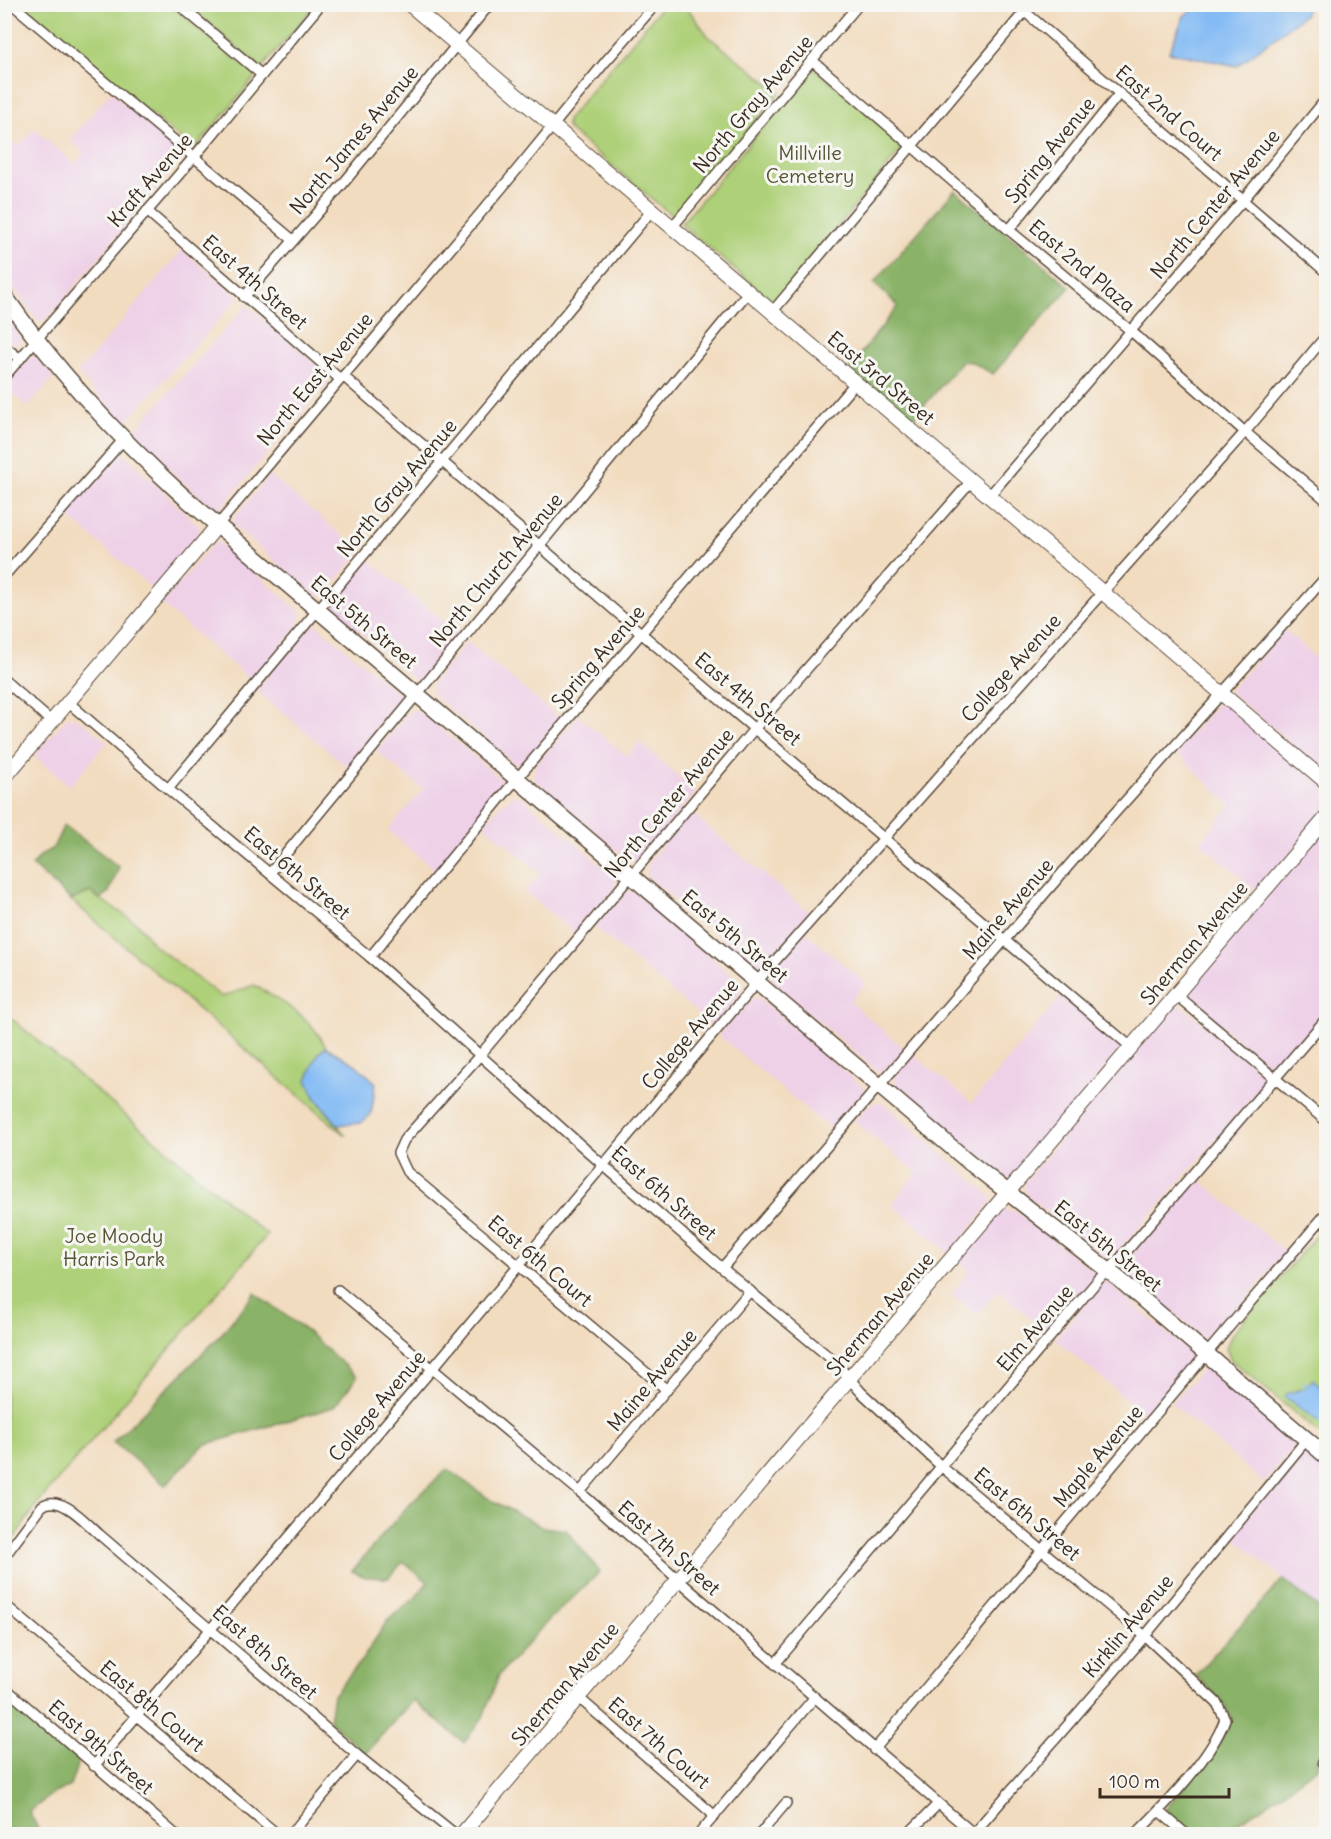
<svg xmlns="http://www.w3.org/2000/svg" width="1331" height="1839" font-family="Delius,sans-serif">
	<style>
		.built { fill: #eed0e7 }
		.green { fill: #aed078; stroke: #747d4b; stroke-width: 1.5 }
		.forest { fill: #8ab268; stroke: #626e43; stroke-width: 1.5 }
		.water { fill: #84bbf4; stroke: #607289; stroke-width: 1.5 }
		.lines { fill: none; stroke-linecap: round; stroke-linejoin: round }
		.stream { stroke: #84bbf4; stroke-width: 2 }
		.street-casing { stroke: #564536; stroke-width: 12 }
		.secondary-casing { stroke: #564536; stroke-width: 16 }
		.primary-casing { stroke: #564536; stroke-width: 18 }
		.street { stroke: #fff; stroke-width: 9 }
		.secondary { stroke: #fff; stroke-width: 14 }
		.primary { stroke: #fff; stroke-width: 15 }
		.labels { text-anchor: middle; stroke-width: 6; stroke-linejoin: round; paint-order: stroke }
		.street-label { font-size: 20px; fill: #3b2a1e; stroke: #f6f6f2 }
		.park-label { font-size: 20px; fill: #585434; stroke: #f6f6f2 }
	</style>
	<rect width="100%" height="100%" fill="#f6f6f2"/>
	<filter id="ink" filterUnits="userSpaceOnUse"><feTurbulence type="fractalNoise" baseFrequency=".0167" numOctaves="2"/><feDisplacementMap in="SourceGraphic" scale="12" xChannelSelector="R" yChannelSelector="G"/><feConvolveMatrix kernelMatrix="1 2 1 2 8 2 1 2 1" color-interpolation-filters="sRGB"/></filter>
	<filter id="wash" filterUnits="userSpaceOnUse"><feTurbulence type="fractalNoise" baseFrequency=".008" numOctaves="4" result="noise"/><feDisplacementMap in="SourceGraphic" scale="24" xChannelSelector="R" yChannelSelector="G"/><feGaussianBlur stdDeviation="1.35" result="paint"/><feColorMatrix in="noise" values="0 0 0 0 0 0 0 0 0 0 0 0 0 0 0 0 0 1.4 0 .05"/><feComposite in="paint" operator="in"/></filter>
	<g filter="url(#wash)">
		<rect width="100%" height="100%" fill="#f2dcbf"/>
		<!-- built -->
		<g class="built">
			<path d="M111,92l68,57 -2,15 -126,151 -8,6h-5l-33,-44 -1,-142 14,12 16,-18 41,35 9,-11 -14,-13z"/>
			<path d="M182,250l57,47 -115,128 -46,-52z"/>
			<path d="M247,305l80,68 1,9 -106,125 -6,3 -41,-35 -43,-42z"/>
			<path d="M4,313l18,23 -2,7h-9l-6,-4z"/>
			<path d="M33,356l5,1 16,20 -26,30 -23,-20v-6l18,-19z"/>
			<path d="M118,451l10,7 71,68 1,4 -5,8 -42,51 -89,-76z"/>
			<path d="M270,475l91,77 -38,43 -6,1 -4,-2 -80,-69 1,-7z"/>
			<path d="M218,542l83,70 -1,10 -5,8 -42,52 -92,-78 52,-60z"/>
			<path d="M367,558l93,77 -41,46 -5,-2 -82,-71 1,-10z"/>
			<path d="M316,624l87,73 -1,9 -51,64 -95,-80 53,-63z"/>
			<path d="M1285,630l41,37v107l-97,-83z"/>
			<path d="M467,642l96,79 -35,40 -6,3h-7l-83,-70v-9l3,-5z"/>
			<path d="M1223,698l103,89v24l-68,81 -58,-50 31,-37 -56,-53z"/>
			<path d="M413,710l7,1 82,69 1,5 -67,86 -48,-41 35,-41 -47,-38 33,-39z"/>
			<path d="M578,716l49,40 13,-14 56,51 -60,68 -8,-1 -95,-82 3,-14z"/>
			<path d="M67,717l12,2 28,23 -37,44 -36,-30z"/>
			<path d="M514,795l8,2 95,82 -1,6 -4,7 -36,42 -51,-42 16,-19 -58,-48 17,-20z"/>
			<path d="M690,812l121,102 -38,43 -11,9 -7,1 -108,-91 -1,-4 4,-12z"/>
			<path d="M1326,825v187l-50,60 -93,-78z"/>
			<path d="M628,891l6,1 107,91v10l-27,34 -120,-100 28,-33z"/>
			<path d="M805,932l61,51 -16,19 55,47 -17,20 -11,2 -104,-89 -2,-6 4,-9z"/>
			<path d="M1063,994l59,54 -109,130 -7,1 -110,-92 -2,-9 18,-24 60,49z"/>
			<path d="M754,997l5,1 106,91 -2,8 -29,35 -116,-97z"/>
			<path d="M1177,1002l92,77 -155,178 -8,1 -79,-62 -3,-10 2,-6z"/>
			<path d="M877,1102l7,2 107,92 1,5 -42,53 -58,-50 25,-31 -63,-52 16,-17z"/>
			<path d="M1259,1105l-58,76 85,71 -75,89 -4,1 -83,-69 -1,-5 1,-5z"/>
			<path d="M1005,1209l12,3 79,61 -2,6 -45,54 -51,-42 -21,23 -26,-19 18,-25 -12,-10 40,-45z"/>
			<path d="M1107,1281l86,74 -3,13 -42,49 -93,-78 45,-54z"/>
			<path d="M1204,1368l7,1 84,72 -1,6 -30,36 -93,-80z"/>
			<path d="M1305,1451l21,16v147l-95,-79z"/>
		</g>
		<!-- green -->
		<g class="green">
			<path d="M19,5h152l85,71 -62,74z"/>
			<path d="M186,5h129l-53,63z"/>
			<path d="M663,5h22l24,32 71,55 -105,126 -105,-87 -4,-6 1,-5z"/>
			<path d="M812,69l5,1 88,75 -128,155 -4,2 -92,-78z"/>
			<path d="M90,892l48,32 16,21 68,52 32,-12c29,18 56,30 72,62l-8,7 -3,43 31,39 -275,-236z"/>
			<path d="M5,1013l262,222 -228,267 -34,49z"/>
			<path d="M1326,1224v215l-95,-79 -5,-12 6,-14z"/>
		</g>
		<!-- forest -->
		<g class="forest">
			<path d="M955,190l115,97 -77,87 -21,-12 -10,-1 -51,60 -62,-52 49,-63 -24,-23z"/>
			<path d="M64,825l55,42 -10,25 -9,7 -10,-7 -19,8 -39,-35 10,-11 11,-6z"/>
			<path d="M255,1293l53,39 49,45 -23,30 -130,38 -39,40 -52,-43 104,-103z"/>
			<path d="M447,1469l44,31 52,27 23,3 34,42 -54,51 -47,52 -16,42 -19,26 -51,-43 -48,54 -36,-34 4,-25 29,-35 25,-39 28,-23 13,-16 -25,-20 -15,16 -23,-1 -13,-6 52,-61z"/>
			<path d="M1283,1579l43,35v144l-3,-3 -6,7 2,3 -4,4 -52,38 -43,27h-26l-29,-24 52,-63 15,-28 -11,-19 -26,-25z"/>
			<path d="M15,1701l65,56 -10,29 -18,8 -23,18 12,22h-36v-120z"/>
		</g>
		<!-- water -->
		<g class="water">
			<path d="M1200,4h109v1l-5,10 -67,51 -68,-14 15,-36z"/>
			<path d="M326,1047l29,17 21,19 -5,31 -10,9 -23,2 -23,-28 -8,-17 11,-26z"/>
			<path d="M1313,1379l13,13v29l-7,1 -34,-25 1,-3 19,-6z"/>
		</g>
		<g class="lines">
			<!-- stream -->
			<path class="stream" d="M1303,1382l4,4"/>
		</g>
	</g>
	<g filter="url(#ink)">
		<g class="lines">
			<defs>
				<g id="street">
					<path d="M12,4l281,236"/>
					<path d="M178,4l84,71"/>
					<path d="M1016,4l310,268"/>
					<path d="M813,61l196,169 122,101 114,101 81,68"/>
					<path d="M147,211l193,168"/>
					<path d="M673,226l186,-222"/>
					<path d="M1009,230l110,-136"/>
					<path d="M244,297l98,-112 148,-181"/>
					<path d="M773,311l258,-307"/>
					<path d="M4,346l16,13"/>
					<path d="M343,376l299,258 489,413"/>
					<path d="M4,377l190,-220 127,-153"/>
					<path d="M990,495l253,-295 83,-101"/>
					<path d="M217,526l294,-349 95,-116 50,-57"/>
					<path d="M4,576l120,-137"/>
					<path d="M4,680l48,42"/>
					<path d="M68,702l100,87 202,168 233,208 119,103 113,94 26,30 81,75 203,169 72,67 8,16c-13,38 -60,86 -89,115"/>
					<path d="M168,789l485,-580"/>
					<path d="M270,873l479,-582"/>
					<path d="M370,957l139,-169 347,-406"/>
					<path d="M1176,995l150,126"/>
					<path d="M722,1268l374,-434 230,-257"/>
					<path d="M338,1290l242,202 110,98 284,244"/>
					<path d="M667,1390l-260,-218 -9,-19 6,-13 77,-86 274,-326 217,-248"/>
					<path d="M580,1492l170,-201"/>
					<path d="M4,1557l38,-51c19,-13 44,17 58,29l257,220 98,79"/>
					<path d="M4,1604l273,230"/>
					<path d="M775,1664l323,-384 21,-20 207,-241"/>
					<path d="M4,1687l171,147"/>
					<path d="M579,1698l136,118"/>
					<path d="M874,1750l366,-436 86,-100"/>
					<path d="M1323,1762l3,3"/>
					<path d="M94,1766l339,-398 334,-398 478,-538 81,-96"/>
					<path d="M1159,1811l27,23"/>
					<path d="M291,1834l66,-79"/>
					<path d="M699,1834l115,-136"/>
					<path d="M760,1834l26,-31"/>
					<path d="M908,1834l30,-30"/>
					<path d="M973,1834l172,-198 162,-197"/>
				</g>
				<g id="secondary">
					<path d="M409,4l917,778"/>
					<path d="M4,778l213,-252"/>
					<path d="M462,1834l864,-1016"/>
				</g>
				<path id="primary" d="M4,295c51,74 113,141 179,201l786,666 151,118 206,176"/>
			</defs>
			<!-- street casing -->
			<use href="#street" class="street-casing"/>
			<!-- secondary casing -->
			<use href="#secondary" class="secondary-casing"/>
			<!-- primary casing -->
			<use href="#primary" class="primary-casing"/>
			<!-- street -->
			<use href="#street" class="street"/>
			<!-- secondary -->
			<use href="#secondary" class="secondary"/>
			<!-- primary -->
			<use href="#primary" class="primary"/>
		</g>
	</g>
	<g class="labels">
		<!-- street labels -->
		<g class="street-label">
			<text transform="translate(753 104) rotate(-50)" y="7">North Gray Avenue</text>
			<text transform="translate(1169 113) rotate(41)" y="7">East 2nd Court</text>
			<text transform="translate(354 140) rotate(-50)" y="7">North James Avenue</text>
			<text transform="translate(1050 150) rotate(-51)" y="7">Spring Avenue</text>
			<text transform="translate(150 180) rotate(-49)" y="7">Kraft Avenue</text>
			<text transform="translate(1215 204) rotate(-50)" y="7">North Center Avenue</text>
			<text transform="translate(1082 266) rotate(40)" y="7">East 2nd Plaza</text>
			<text transform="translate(255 282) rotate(41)" y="7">East 4th Street</text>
			<text transform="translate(881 378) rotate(40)" y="7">East 3rd Street</text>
			<text transform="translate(315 379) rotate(-50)" y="7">North East Avenue</text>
			<text transform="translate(397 488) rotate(-50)" y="7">North Gray Avenue</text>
			<text transform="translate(496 570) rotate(-50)" y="7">North Church Avenue</text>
			<text transform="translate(364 622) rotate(40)" y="7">East 5th Street</text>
			<text transform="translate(598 657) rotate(-49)" y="7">Spring Avenue</text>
			<text transform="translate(1011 668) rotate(-48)" y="7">College Avenue</text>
			<text transform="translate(748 699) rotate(40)" y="7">East 4th Street</text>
			<text transform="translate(669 803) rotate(-50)" y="7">North Center Avenue</text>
			<text transform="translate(297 873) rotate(40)" y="7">East 6th Street</text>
			<text transform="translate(1008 909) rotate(-49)" y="7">Maine Avenue</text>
			<text transform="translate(735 936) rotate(40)" y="7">East 5th Street</text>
			<text transform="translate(1194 943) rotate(-50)" y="7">Sherman Avenue</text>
			<text transform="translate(690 1034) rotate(-50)" y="7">College Avenue</text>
			<text transform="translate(664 1193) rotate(41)" y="7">East 6th Street</text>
			<text transform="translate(1108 1246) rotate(39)" y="7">East 5th Street</text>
			<text transform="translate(540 1261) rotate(40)" y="7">East 6th Court</text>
			<text transform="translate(880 1314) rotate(-50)" y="7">Sherman Avenue</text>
			<text transform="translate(1035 1328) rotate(-50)" y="7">Elm Avenue</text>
			<text transform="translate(652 1380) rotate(-50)" y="7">Maine Avenue</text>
			<text transform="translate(377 1406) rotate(-50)" y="7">College Avenue</text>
			<text transform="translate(1098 1456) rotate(-50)" y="7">Maple Avenue</text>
			<text transform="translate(1027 1514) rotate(40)" y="7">East 6th Street</text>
			<text transform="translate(669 1548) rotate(42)" y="7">East 7th Street</text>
			<text transform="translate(1128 1626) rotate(-50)" y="7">Kirklin Avenue</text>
			<text transform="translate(265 1652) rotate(41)" y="7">East 8th Street</text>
			<text transform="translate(565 1684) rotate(-50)" y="7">Sherman Avenue</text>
			<text transform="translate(152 1706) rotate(40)" y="7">East 8th Court</text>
			<text transform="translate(659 1743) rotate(41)" y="7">East 7th Court</text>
			<text transform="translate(101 1747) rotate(41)" y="7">East 9th Street</text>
		</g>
		<!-- park labels -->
		<g class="park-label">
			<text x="810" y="160">Millville<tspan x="810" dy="23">Cemetery</tspan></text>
			<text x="114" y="1243">Joe Moody<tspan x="114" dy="23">Harris Park</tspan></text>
		</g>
	</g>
	<!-- margin -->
	<rect width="1331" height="1839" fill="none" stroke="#f6f6f2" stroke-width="24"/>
	<!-- scale -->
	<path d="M1100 1788v9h129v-9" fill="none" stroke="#3b2a1e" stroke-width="3"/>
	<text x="1109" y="1788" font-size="18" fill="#3b2a1e" stroke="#f6f6f2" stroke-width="4.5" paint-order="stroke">100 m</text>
</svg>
